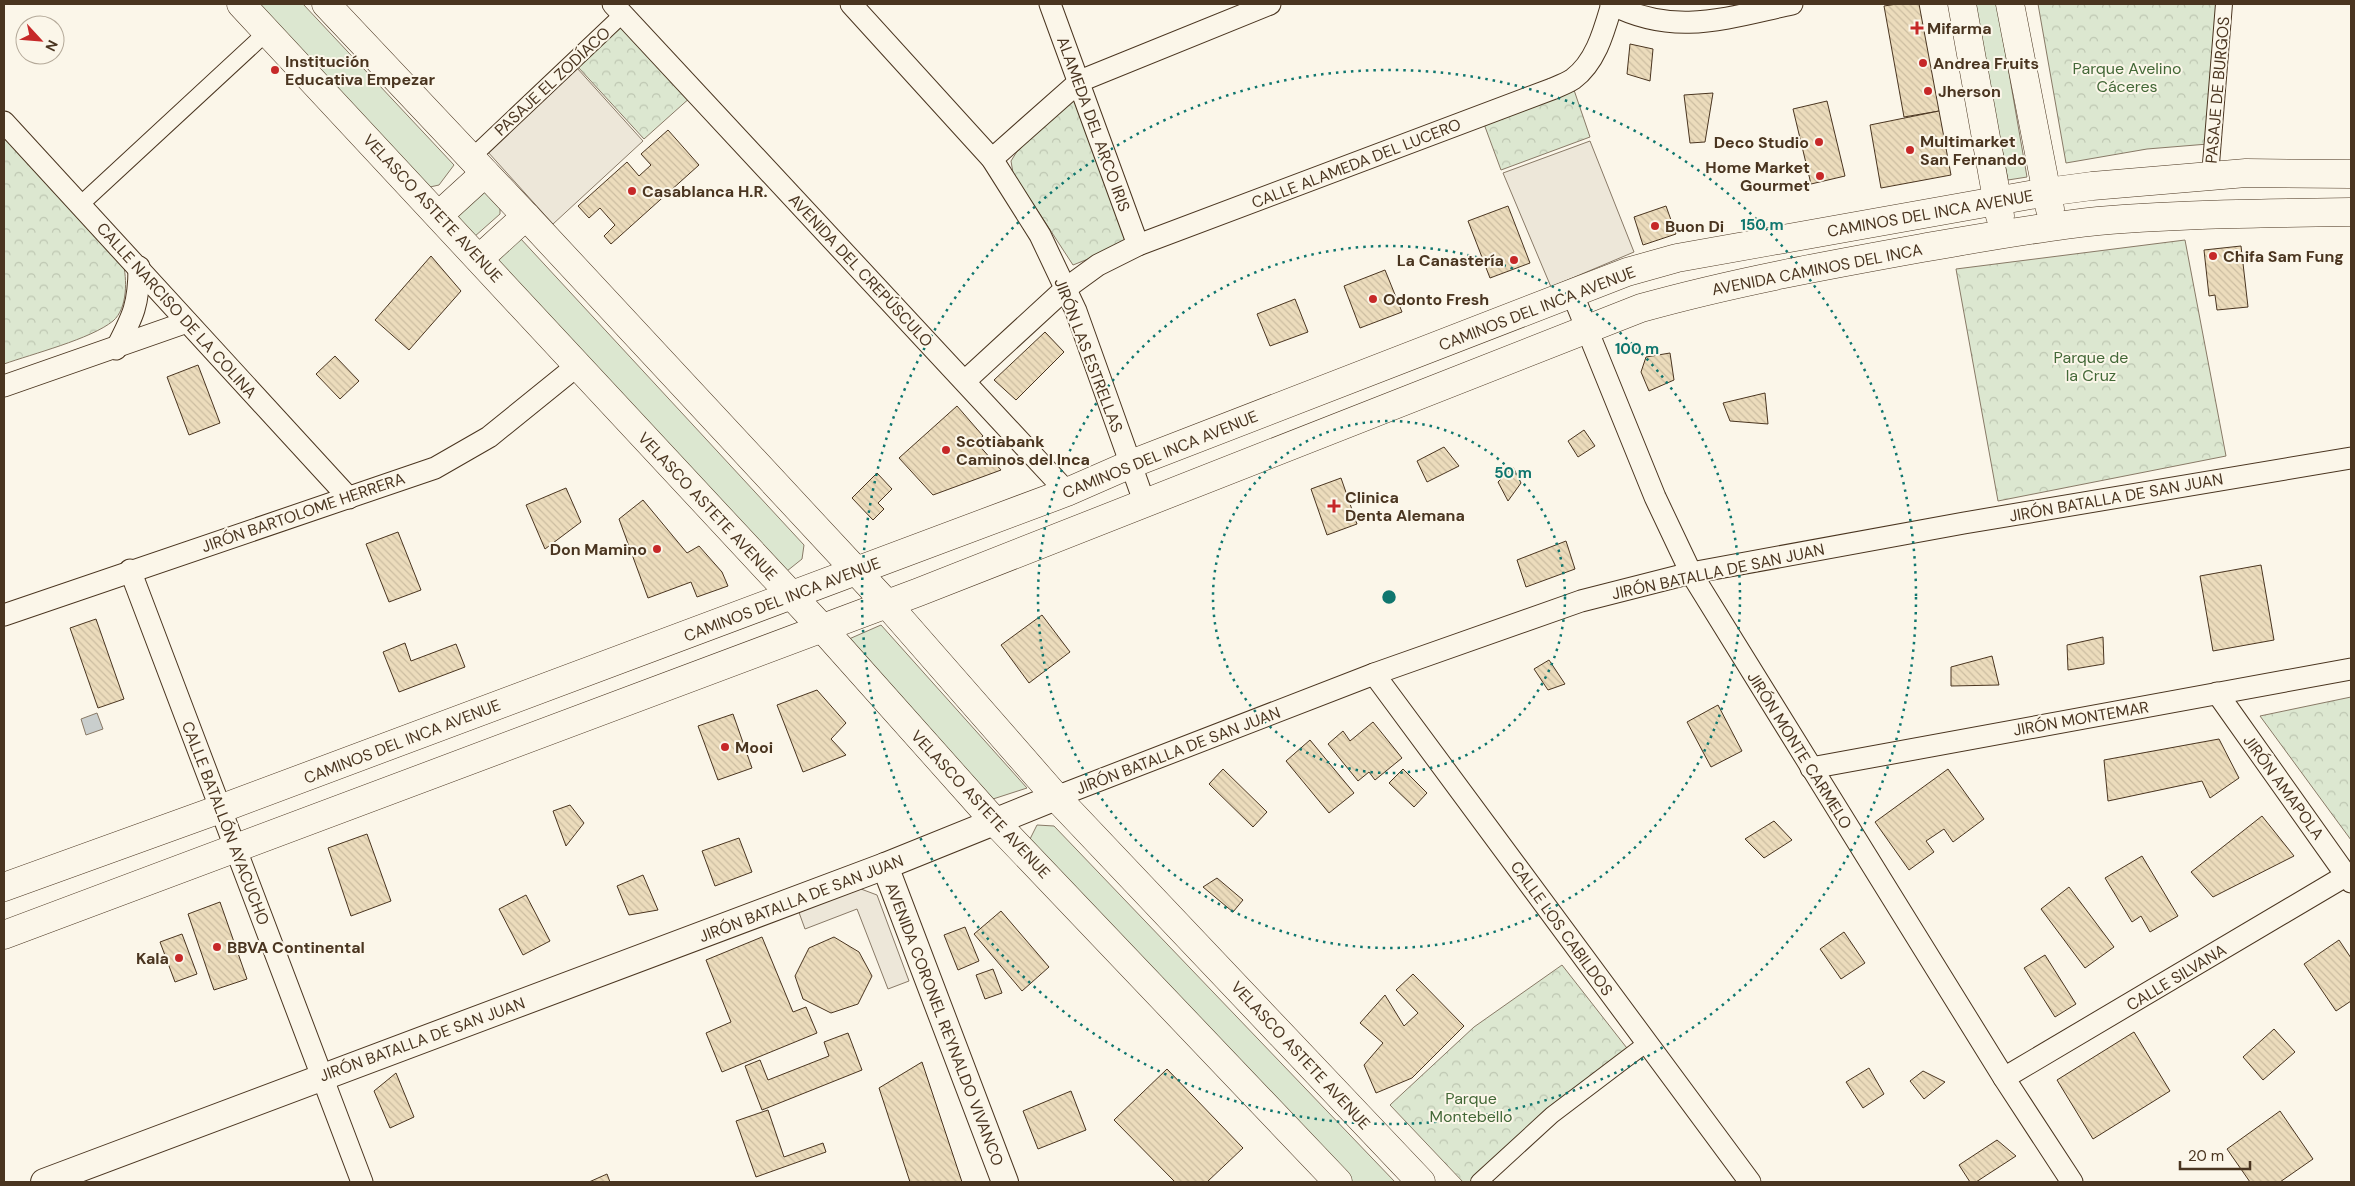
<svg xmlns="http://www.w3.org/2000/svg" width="2355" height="1186" font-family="'DM Sans',sans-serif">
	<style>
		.green { fill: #dce7d0; stroke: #887966 }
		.park { fill: url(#park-crowns); stroke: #887966 }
		.parking { fill: #ede7d9; stroke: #887966 }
		.water { fill: #c9cecd; stroke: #887966 }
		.building { fill: url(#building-back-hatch); stroke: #4a3520 }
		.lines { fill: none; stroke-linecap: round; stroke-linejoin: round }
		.pedestrian-casing { stroke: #4a3520; stroke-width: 18 }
		.minor-casing { stroke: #4a3520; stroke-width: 23 }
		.tertiary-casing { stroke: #4a3520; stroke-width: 28 }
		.secondary-casing { stroke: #4a3520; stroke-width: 29 }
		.pedestrian { stroke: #fbf6e9; stroke-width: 16 }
		.minor { stroke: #fbf6e9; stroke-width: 21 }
		.tertiary { stroke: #fbf6e9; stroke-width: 26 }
		.secondary { stroke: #fbf6e9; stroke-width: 28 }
		.ring { fill: none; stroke: #0f766e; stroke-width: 2.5; stroke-dasharray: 2.5 5 }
		.poi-dot { fill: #c62828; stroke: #fbf6e9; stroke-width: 2 }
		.labels { text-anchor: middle; stroke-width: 4; stroke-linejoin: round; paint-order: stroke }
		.poi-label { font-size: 16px; font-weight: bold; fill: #4a3520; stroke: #fbf6e9; text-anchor: start }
		.park-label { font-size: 16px; fill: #436837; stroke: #fbf6e9 }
		.street-label { font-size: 16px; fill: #4a3520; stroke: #fbf6e9 }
		.centre { fill: #0f766e; stroke: #fbf6e9; stroke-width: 2.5 }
		.ring-label { font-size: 15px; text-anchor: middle; font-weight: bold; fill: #0f766e; stroke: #fbf6e9; stroke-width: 4; stroke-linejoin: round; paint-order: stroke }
	</style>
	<defs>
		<pattern id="park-crowns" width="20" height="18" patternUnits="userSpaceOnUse" patternTransform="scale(1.25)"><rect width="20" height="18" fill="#dce7d0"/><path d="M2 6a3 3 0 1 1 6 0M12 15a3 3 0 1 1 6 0" fill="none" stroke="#bec7b2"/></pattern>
		<pattern id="building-back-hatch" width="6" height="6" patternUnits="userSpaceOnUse" patternTransform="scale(1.25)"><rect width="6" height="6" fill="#ecdcbc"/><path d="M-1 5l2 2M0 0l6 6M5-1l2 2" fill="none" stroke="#ccbda1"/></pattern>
	</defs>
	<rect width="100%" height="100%" fill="#fbf6e9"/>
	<!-- green -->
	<g class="green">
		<path d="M257,4h46l151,161 -15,20 -9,2z"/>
		<path d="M1974,4h23l30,173 -19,3z"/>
		<path d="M484,190l16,18v6l-26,23 -21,-19z"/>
		<path d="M520,238l284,307 -2,14 -15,12 -292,-310z"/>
		<path d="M881,625l146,163 -34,11 -144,-160z"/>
		<path d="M1037,825l17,1 341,356h-44l-322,-341z"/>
	</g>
	<!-- park -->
	<g class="park">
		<path d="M2038,4h182l-12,140 -61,5 -81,14z"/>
		<path d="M625,23l67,73 -48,43 -66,-72z"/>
		<path d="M1574,90l16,47 -89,33 -17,-46z"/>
		<path d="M1076,91l55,151 -58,23 -60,-92 -2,-12 5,-8z"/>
		<path d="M4,131l119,131c4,17 5,46 -10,59 -22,18 -81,33 -109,43z"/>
		<path d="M2185,240l41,216 -228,45 -42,-232z"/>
		<path d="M2351,697v143l-91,-124z"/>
		<path d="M1562,965l68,87 -154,130h-13l-73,-77 84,-78z"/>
	</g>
	<!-- parking -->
	<g class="parking">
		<path d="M577,68l66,73 -90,83 -66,-73z"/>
		<path d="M1590,141l44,111 -83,35 -48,-114z"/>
		<path d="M853,886l24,9 32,86 -21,8 -31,-80 -52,20 -8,-22z"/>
	</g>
	<!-- water -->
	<path class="water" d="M97,713l6,16 -17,6 -5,-16z"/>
	<!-- building -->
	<g class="building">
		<path d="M1897,4h22l20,107 -35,6 -20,-111z"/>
		<path d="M1630,44l23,5 -3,32 -23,-7z"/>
		<path d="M1713,93l-8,49 -15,1 -6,-48z"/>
		<path d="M1827,101l18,75 -34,8 -18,-75z"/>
		<path d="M1939,111l12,64 -70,13 -11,-63z"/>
		<path d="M668,130l31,35 -88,79 -7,-8 11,-11 -15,-17 -11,10 -11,-12 49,-44 12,14 12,-11 -10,-11z"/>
		<path d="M1508,206l22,57 -40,15 -22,-57z"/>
		<path d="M1666,206l10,28 -33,11 -9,-28z"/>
		<path d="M2241,246l7,61 -31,3 -2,-15 -6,1 -5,-46z"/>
		<path d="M431,256l30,35 -52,59 -34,-30z"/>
		<path d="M1385,270l17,42 -42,16 -16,-42z"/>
		<path d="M1295,299l13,33 -38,14 -13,-32z"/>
		<path d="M1045,332l19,20 -48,48 -22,-20z"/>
		<path d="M1670,353l4,27 -25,11 -8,-19 5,-15z"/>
		<path d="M335,356l24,25 -19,18 -24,-25z"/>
		<path d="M198,365l22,58 -31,12 -22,-58z"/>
		<path d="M1765,393l3,31 -38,-3 -7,-18z"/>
		<path d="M957,406l26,30 -7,6 25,28 -68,25 -34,-37z"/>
		<path d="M1584,430l11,16 -17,11 -10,-16z"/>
		<path d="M1444,447l15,19 -32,16 -10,-21z"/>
		<path d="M1513,467l8,16 -13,18 -10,-19z"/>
		<path d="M877,473l15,16 -14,14 6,6 -11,11 -21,-22z"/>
		<path d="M1341,478l16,46 -30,11 -16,-46z"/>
		<path d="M566,488l15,34 -36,27 -19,-44z"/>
		<path d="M643,500l44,53 12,-7 23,26 6,14 -31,11 -6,-15 -43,16 -29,-79z"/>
		<path d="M398,532l23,58 -32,12 -23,-58z"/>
		<path d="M1566,541l9,28 -49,18 -9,-27z"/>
		<path d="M2261,565l13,75 -61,11 -13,-75z"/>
		<path d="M1042,615l28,37 -41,31 -28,-38z"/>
		<path d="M96,619l28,80 -26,9 -28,-80z"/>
		<path d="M2103,637l1,27 -36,6 -1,-25z"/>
		<path d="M405,643l6,18 45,-17 9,23 -66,25 -16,-40z"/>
		<path d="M1992,656l7,29 -48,1v-19z"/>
		<path d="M1549,660l16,24 -17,6 -14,-21z"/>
		<path d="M817,690l29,33 -15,16 15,16 -43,17 -26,-67z"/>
		<path d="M1718,705l24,46 -31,16 -24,-45z"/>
		<path d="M733,714l19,54 -34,12 -20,-54z"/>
		<path d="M1373,722l29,36 -27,22 -6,-8 -11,9 -30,-37 15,-13 7,10z"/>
		<path d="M2219,739l20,39 -29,20 -8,-17 -94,20 -4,-41z"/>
		<path d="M1310,740l44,53 -25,20 -43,-52z"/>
		<path d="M1223,769l44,43 -14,15 -44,-43z"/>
		<path d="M1403,769l24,24 -13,14 -25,-24z"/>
		<path d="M1948,769l36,50 -31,23 -9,-13 -18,12 8,11 -25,18 -34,-48z"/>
		<path d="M570,805l14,18 -18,23 -13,-35z"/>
		<path d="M2262,816l32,40 -81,41 -22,-25z"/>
		<path d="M1774,821l18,19 -28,18 -19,-19z"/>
		<path d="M367,834l24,67 -40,15 -23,-68z"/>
		<path d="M739,838l13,34 -37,14 -13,-35z"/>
		<path d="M2142,856l36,60 -28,16 -9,-16 -9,6 -27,-44z"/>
		<path d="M643,875l15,35 -29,5 -12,-29z"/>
		<path d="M1217,878l26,22 -10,12 -30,-25z"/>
		<path d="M2069,887l45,60 -29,21 -44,-59z"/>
		<path d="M526,895l24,46 -27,14 -24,-46z"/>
		<path d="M220,902l27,77 -33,11 -26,-76z"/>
		<path d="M1001,911l48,56 -27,24 -48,-57z"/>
		<path d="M965,927l14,34 -21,9 -14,-35z"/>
		<path d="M1844,932l21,31 -24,16 -21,-30z"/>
		<path d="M182,934l15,40 -22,8 -15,-40z"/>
		<path d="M762,937l31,75 13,-5 11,26 -95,39 -16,-39 25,-11 -25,-62z"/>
		<path d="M834,937l25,15 13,24 -14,28 -27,9 -28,-14 -8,-23 14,-28z"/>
		<path d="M2339,940l12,18v43l-15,10 -32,-47z"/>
		<path d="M2045,955l31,49 -21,13 -31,-49z"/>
		<path d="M993,969l9,24 -17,6 -9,-24z"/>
		<path d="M1413,974l51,52 -52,52 -36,15 -12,-28 19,-22 -23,-20 25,-28 19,31 14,-13 -22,-23z"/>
		<path d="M2274,1029l21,23 -32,28 -20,-23z"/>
		<path d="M2134,1032l36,59 -77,48 -36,-59z"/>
		<path d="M848,1033l14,37 -100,40 -17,-44 15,-6 8,20 61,-24 -5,-14z"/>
		<path d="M922,1062l40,120h-52l-31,-94z"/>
		<path d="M1869,1068l15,26 -21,14 -17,-26z"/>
		<path d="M1167,1069l76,79 -36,34h-32l-61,-62z"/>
		<path d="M1923,1071l22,11 -21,17 -14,-18z"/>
		<path d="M396,1073l18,44 -24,11 -16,-37z"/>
		<path d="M1071,1091l15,39 -48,19 -15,-38z"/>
		<path d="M768,1110l16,47 39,-14 3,9 -70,25 -20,-56z"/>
		<path d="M2280,1111l33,48 -33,23h-30l-23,-33z"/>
		<path d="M1997,1140l19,16 -40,26h-6l-11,-17z"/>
		<path d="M607,1174l3,8h-21z"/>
	</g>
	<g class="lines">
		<defs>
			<g id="pedestrian">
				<path d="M471,158l152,-144"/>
				<path d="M2210,176l14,-172"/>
				<path d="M80,205l187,-173"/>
				<path d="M1479,1182l73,-67 95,-72"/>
			</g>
			<g id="minor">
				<path d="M613,4l454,488"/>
				<path d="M851,4l141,155 48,76 36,76 69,193"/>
				<path d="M1050,4l88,241"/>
				<path d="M1611,4c64,33 115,14 181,0"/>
				<path d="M4,122l345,376"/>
				<path d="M992,159l88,-78 190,-77"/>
				<path d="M1573,295l82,202 36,76 313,505 68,104"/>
				<path d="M116,349c17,-33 23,-44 23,-82"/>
				<path d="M965,381l100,-92 33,-24 40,-20 414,-156c7,-3 15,-6 21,-10 23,-17 31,-48 39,-75"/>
				<path d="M4,386l183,-64"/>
				<path d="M130,570l232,612"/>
				<path d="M4,615l431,-147 54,-31 89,-72"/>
				<path d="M1374,674l376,508"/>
				<path d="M2217,693l134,189"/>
				<path d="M1811,768l540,-99"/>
				<path d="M1056,797l318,-123 207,-73 110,-28 273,-50 387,-65"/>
				<path d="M2004,1078l343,-203"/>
			</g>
			<g id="tertiary">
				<path d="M885,866l120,316"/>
				<path d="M44,1182l841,-316 171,-69"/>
			</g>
			<g id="secondary">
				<path d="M241,4l582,625 173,194 342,359"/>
				<path d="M326,4l200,212 361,388 169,193 365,385"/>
				<path d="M1962,4l38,212"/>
				<path d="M2010,4l40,205"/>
				<path d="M439,215l46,-42"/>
				<path d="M480,258l46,-42"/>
				<path d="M4,887l216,-78 847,-317 64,-28 496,-192 50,-14 370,-66 45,-6 154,-13 105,1"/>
				<path d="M4,935l915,-343 722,-284c93,-26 187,-43 281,-60 59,-10 117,-21 176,-27 84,-7 169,-8 253,-9"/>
			</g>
		</defs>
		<!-- pedestrian casing -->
		<use href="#pedestrian" class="pedestrian-casing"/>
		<!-- minor casing -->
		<use href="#minor" class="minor-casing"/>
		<!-- tertiary casing -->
		<use href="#tertiary" class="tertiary-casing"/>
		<!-- secondary casing -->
		<use href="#secondary" class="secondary-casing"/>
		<!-- pedestrian -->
		<use href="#pedestrian" class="pedestrian"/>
		<!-- minor -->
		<use href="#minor" class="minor"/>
		<!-- tertiary -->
		<use href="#tertiary" class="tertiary"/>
		<!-- secondary -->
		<use href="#secondary" class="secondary"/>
	</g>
	<!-- distance rings -->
	<g class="ring">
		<circle cx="1389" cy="597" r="176"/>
		<circle cx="1389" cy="597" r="351"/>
		<circle cx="1389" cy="597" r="527"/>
	</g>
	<!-- markers -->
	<g class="poi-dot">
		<path d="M1914.5 20.5h5v5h5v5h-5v5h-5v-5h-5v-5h5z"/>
		<circle cx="1923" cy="63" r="5"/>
		<circle cx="275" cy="70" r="5"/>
		<circle cx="1928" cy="91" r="5"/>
		<circle cx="1819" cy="142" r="5"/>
		<circle cx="1910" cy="150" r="5"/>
		<circle cx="1820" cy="176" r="5"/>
		<circle cx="632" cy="191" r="5"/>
		<circle cx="1655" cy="226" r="5"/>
		<circle cx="2213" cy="256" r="5"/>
		<circle cx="1514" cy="260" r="5"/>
		<circle cx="1373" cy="299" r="5"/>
		<circle cx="946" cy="450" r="5"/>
		<path d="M1331.5 498.5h5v5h5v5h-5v5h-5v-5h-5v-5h5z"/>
		<circle cx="657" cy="549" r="5"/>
		<circle cx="725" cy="747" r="5"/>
		<circle cx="217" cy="947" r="5"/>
		<circle cx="179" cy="958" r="5"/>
	</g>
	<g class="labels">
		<!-- poi labels -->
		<g class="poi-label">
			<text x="1927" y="34">Mifarma</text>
			<text x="285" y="67">Institución<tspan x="285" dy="18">Educativa Empezar</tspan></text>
			<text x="1933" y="69">Andrea Fruits</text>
			<text x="1938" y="97">Jherson</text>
			<text x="1920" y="147">Multimarket<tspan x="1920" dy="18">San Fernando</tspan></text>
			<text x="1809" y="148" text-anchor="end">Deco Studio</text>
			<text x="1810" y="173" text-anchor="end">Home Market<tspan x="1810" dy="18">Gourmet</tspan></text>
			<text x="642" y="197">Casablanca H.R.</text>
			<text x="1665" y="232">Buon Di</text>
			<text x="2223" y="262">Chifa Sam Fung</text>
			<text x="1504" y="266" text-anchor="end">La Canastería</text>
			<text x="1383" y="305">Odonto Fresh</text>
			<text x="956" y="447">Scotiabank<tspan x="956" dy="18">Caminos del Inca</tspan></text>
			<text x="1345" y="503">Clinica<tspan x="1345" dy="18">Denta Alemana</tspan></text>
			<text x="647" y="555" text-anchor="end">Don Mamino</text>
			<text x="735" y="753">Mooi</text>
			<text x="227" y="953">BBVA Continental</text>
			<text x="169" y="964" text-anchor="end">Kala</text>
		</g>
		<!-- park labels -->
		<g class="park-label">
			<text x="2127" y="74">Parque Avelino<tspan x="2127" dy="18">Cáceres</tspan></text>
			<text x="2091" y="363">Parque de<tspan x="2091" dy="18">la Cruz</tspan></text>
			<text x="1471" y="1104">Parque<tspan x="1471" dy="18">Montebello</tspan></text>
		</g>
		<!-- street labels -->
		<g class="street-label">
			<text transform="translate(552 81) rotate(-43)" y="6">PASAJE EL ZODÍACO</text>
			<text transform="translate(2217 90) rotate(-85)" y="6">PASAJE DE BURGOS</text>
			<text transform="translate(1094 124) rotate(70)" y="6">ALAMEDA DEL ARCO IRIS</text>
			<text transform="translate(1356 163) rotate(-21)" y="6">CALLE ALAMEDA DEL LUCERO</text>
			<text transform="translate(433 208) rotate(47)" y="6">VELASCO ASTETE AVENUE</text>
			<text transform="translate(1930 213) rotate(-10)" y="6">CAMINOS DEL INCA AVENUE</text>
			<text transform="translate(1817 269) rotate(-11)" y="6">AVENIDA CAMINOS DEL INCA</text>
			<text transform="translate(861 270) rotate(47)" y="6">AVENIDA DEL CREPÚSCULO</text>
			<text transform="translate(1537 308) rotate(-21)" y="6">CAMINOS DEL INCA AVENUE</text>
			<text transform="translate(177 310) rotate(48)" y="6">CALLE NARCISO DE LA COLINA</text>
			<text transform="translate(1089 355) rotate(69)" y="6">JIRÓN LAS ESTRELLAS</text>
			<text transform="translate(1160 454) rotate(-22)" y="6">CAMINOS DEL INCA AVENUE</text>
			<text transform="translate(2116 497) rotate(-10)" y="6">JIRÓN BATALLA DE SAN JUAN</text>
			<text transform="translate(708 506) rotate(47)" y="6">VELASCO ASTETE AVENUE</text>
			<text transform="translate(303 512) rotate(-19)" y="6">JIRÓN BARTOLOME HERRERA</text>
			<text transform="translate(1718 571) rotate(-12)" y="6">JIRÓN BATALLA DE SAN JUAN</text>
			<text transform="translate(782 599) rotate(-21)" y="6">CAMINOS DEL INCA AVENUE</text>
			<text transform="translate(2081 718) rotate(-10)" y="6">JIRÓN MONTEMAR</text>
			<text transform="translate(402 741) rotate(-21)" y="6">CAMINOS DEL INCA AVENUE</text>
			<text transform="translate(1178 750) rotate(-21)" y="6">JIRÓN BATALLA DE SAN JUAN</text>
			<text transform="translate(1800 750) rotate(58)" y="6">JIRÓN MONTE CARMELO</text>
			<text transform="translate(2284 787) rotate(54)" y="6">JIRÓN AMAPOLA</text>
			<text transform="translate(981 804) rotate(47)" y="6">VELASCO ASTETE AVENUE</text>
			<text transform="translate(226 823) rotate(69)" y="6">CALLE BATALLÓN AYACUCHO</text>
			<text transform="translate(801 898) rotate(-21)" y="6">JIRÓN BATALLA DE SAN JUAN</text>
			<text transform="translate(1562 928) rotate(54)" y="6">CALLE LOS CABILDOS</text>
			<text transform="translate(2176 977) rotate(-31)" y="6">CALLE SILVANA</text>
			<text transform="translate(945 1024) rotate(69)" y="6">AVENIDA CORONEL REYNALDO VIVANCO</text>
			<text transform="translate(422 1039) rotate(-20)" y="6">JIRÓN BATALLA DE SAN JUAN</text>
			<text transform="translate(1301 1055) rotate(47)" y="6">VELASCO ASTETE AVENUE</text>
		</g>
	</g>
	<circle cx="1389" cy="597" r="8" class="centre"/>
	<g class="ring-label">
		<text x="1762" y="230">150 m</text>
		<text x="1637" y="354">100 m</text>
		<text x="1513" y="478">50 m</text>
	</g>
	<!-- border -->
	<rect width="2355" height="1186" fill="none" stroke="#4a3520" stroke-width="10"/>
	<!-- north arrow -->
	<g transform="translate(40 40) rotate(116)"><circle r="24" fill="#fbf6e9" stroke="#b4a999"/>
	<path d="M0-4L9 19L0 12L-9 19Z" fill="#c62828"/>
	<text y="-8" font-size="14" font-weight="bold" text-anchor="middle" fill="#4a3520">N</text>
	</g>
	<!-- scale -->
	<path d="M2180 1161v8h70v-8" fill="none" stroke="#4a3520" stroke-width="2.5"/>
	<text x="2188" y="1161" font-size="15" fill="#4a3520" stroke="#fbf6e9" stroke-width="4" paint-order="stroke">20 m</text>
</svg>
